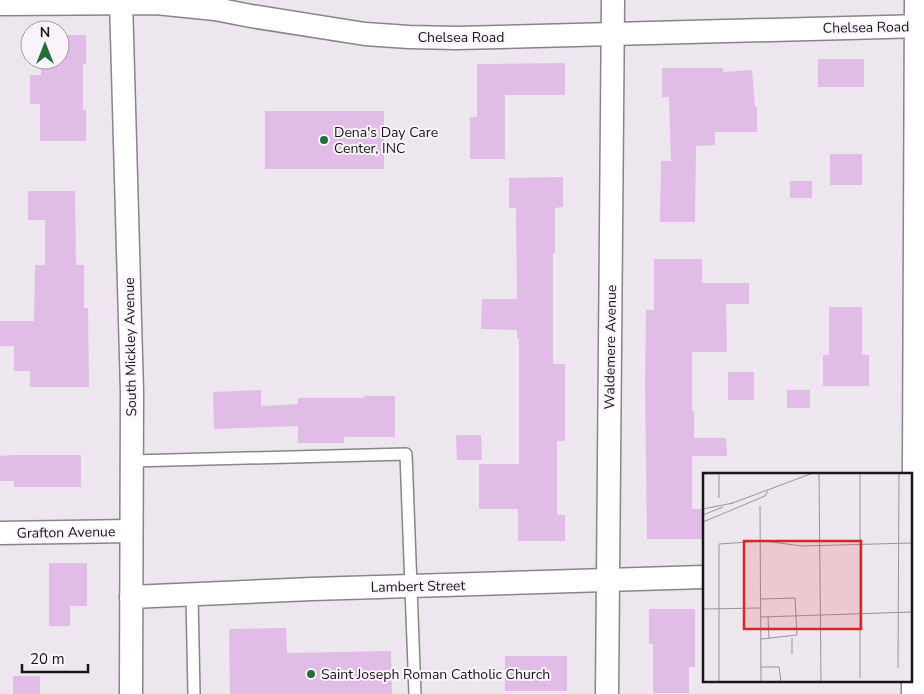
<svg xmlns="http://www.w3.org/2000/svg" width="924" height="694" font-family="'Nunito Sans',sans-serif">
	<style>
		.building { fill: #e1bce7 }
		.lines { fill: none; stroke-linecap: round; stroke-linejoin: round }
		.service-casing { stroke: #8a838b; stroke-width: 14 }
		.minor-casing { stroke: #8a838b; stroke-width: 25 }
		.service { stroke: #fff; stroke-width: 11 }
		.minor { stroke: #fff; stroke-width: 22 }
		.poi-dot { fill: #256e3b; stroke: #fbf3fc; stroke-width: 2 }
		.labels { text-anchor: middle; stroke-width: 4; stroke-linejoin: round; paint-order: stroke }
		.street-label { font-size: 14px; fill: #191619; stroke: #fbf3fc }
		.poi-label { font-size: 14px; fill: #191619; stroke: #fbf3fc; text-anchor: start }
		.inset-road { fill: none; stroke: #999399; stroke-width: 1 }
		.view { fill: #d62828; fill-opacity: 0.15; stroke: #d62828; stroke-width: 2.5 }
		.inset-edge { fill: none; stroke: #191619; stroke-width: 2.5 }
	</style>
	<rect width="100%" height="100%" fill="#eee6ef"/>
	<!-- building -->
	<g class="building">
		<path d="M60,35h26v29h-3v46h3v31h-46v-37h-10v-29h11v-15h19z"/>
		<rect x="818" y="59" width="46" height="28"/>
		<path d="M565,63v32h-60v64h-35v-42h7v-53z"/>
		<path d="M662,68h61v4l29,-2 3,37h2v25h-42v13l-19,1 -1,76h-35l1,-61h10l-2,-64h-7z"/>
		<rect x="265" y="111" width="119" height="58"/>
		<rect x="830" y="154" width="32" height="31"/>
		<path d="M563,177v30l-8,1v45h-2v111h12v77h-8v74h8v26h-47v-32h-39v-45h40v-126h-2v-8l-36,-1 1,-30h35l-1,-91h-7v-30z"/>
		<rect x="790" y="181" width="22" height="17"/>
		<path d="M28,191h47l1,74h8v43h4l1,79h-59v-16h-16v-25h-14v-25h34l1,-56h10v-45h-17z"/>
		<path d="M654,259h48v24h47v21h-23l1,48h-35v59h2v27h32l1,18h-35v53h11v30h-56l-2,-152 1,-77h8z"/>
		<path d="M829,307h33v48h7v31h-46v-31h6z"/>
		<rect x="728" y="372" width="26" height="28"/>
		<path d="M261,390v16l37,-2v-6h66v-2h31v41h-51v6h-46v-17l-84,3 -1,-37z"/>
		<rect x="787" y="390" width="23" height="18"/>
		<path d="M456,435h25l1,25h-25z"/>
		<path d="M14,455h67v32h-67v-6h-14v-25z"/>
		<path d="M49,563h38v43h-17v20h-21z"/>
		<path d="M649,609h46v58h-6v26h-36v-49h-4z"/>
		<path d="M286,628l1,25 104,-2 1,43h-162l-1,-65z"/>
		<rect x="505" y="656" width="62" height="35"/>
		<rect x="13" y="676" width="27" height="18"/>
	</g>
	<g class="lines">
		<defs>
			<g id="service">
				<path d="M132,461l274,-7 9,240"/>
				<path d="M192,594l2,100"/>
			</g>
			<g id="minor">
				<path d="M121,0l11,392 -1,302"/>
				<path d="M0,4l156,-1 59,6 36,7 114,18 44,3 48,1 467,-12"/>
				<path d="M0,533l131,-2"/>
				<path d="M131,597l181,-8 392,-12"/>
				<path d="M607,694l6,-694"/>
				<path d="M913,694l3,-694"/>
			</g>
		</defs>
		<!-- service casing -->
		<use href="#service" class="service-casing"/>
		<!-- minor casing -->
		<use href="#minor" class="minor-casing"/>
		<!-- service -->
		<use href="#service" class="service"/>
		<!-- minor -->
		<use href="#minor" class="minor"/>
	</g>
	<!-- markers -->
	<g class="poi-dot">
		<circle cx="324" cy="140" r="5"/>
		<circle cx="311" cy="674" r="5"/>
	</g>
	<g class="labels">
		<!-- street labels -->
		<g class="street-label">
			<text transform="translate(866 27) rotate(-1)" y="5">Chelsea Road</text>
			<text x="461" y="42">Chelsea Road</text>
			<text transform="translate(130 347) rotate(-91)" y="5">South Mickley Avenue</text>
			<text transform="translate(610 347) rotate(-89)" y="5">Waldemere Avenue</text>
			<text transform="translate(66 532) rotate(-1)" y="5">Grafton Avenue</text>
			<text transform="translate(418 586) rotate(-1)" y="5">Lambert Street</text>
		</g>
		<!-- poi labels -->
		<g class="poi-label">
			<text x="334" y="137">Dena's Day Care<tspan x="334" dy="16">Center, INC</tspan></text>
			<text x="321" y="679">Saint Joseph Roman Catholic Church</text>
		</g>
	</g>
	<!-- overview -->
	<g transform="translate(703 473)">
		<rect width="209" height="209" fill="#eee6ef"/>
		<path class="inset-road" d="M116,0l2,208M0,1l29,-1M16,1v24M27,31l83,-31M57,33l1,175M0,36l30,-6M0,42l20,-8M0,49l62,-26 3,-5M0,136l58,-1M65,143l1,23M58,144l151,-5M89,165v16M58,166l36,-4 -2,-37 -34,1M58,194h18l2,14M195,195l1,-195M157,205v-205M16,208v-137l45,-3 38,5 110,-3"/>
		<path class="view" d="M41,68h117v88h-117z"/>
		<rect width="209" height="209" class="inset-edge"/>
	</g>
	<!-- north arrow -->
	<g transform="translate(45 45)"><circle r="24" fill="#fbf3fc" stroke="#a19ba1"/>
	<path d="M0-4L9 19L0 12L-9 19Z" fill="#256e3b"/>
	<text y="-8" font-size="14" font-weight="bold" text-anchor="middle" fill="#191619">N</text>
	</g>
	<!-- scale -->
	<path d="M22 664v8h66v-8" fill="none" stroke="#191619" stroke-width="2.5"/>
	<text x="30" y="664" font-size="15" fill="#191619" stroke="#fbf3fc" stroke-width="4" paint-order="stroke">20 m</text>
</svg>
